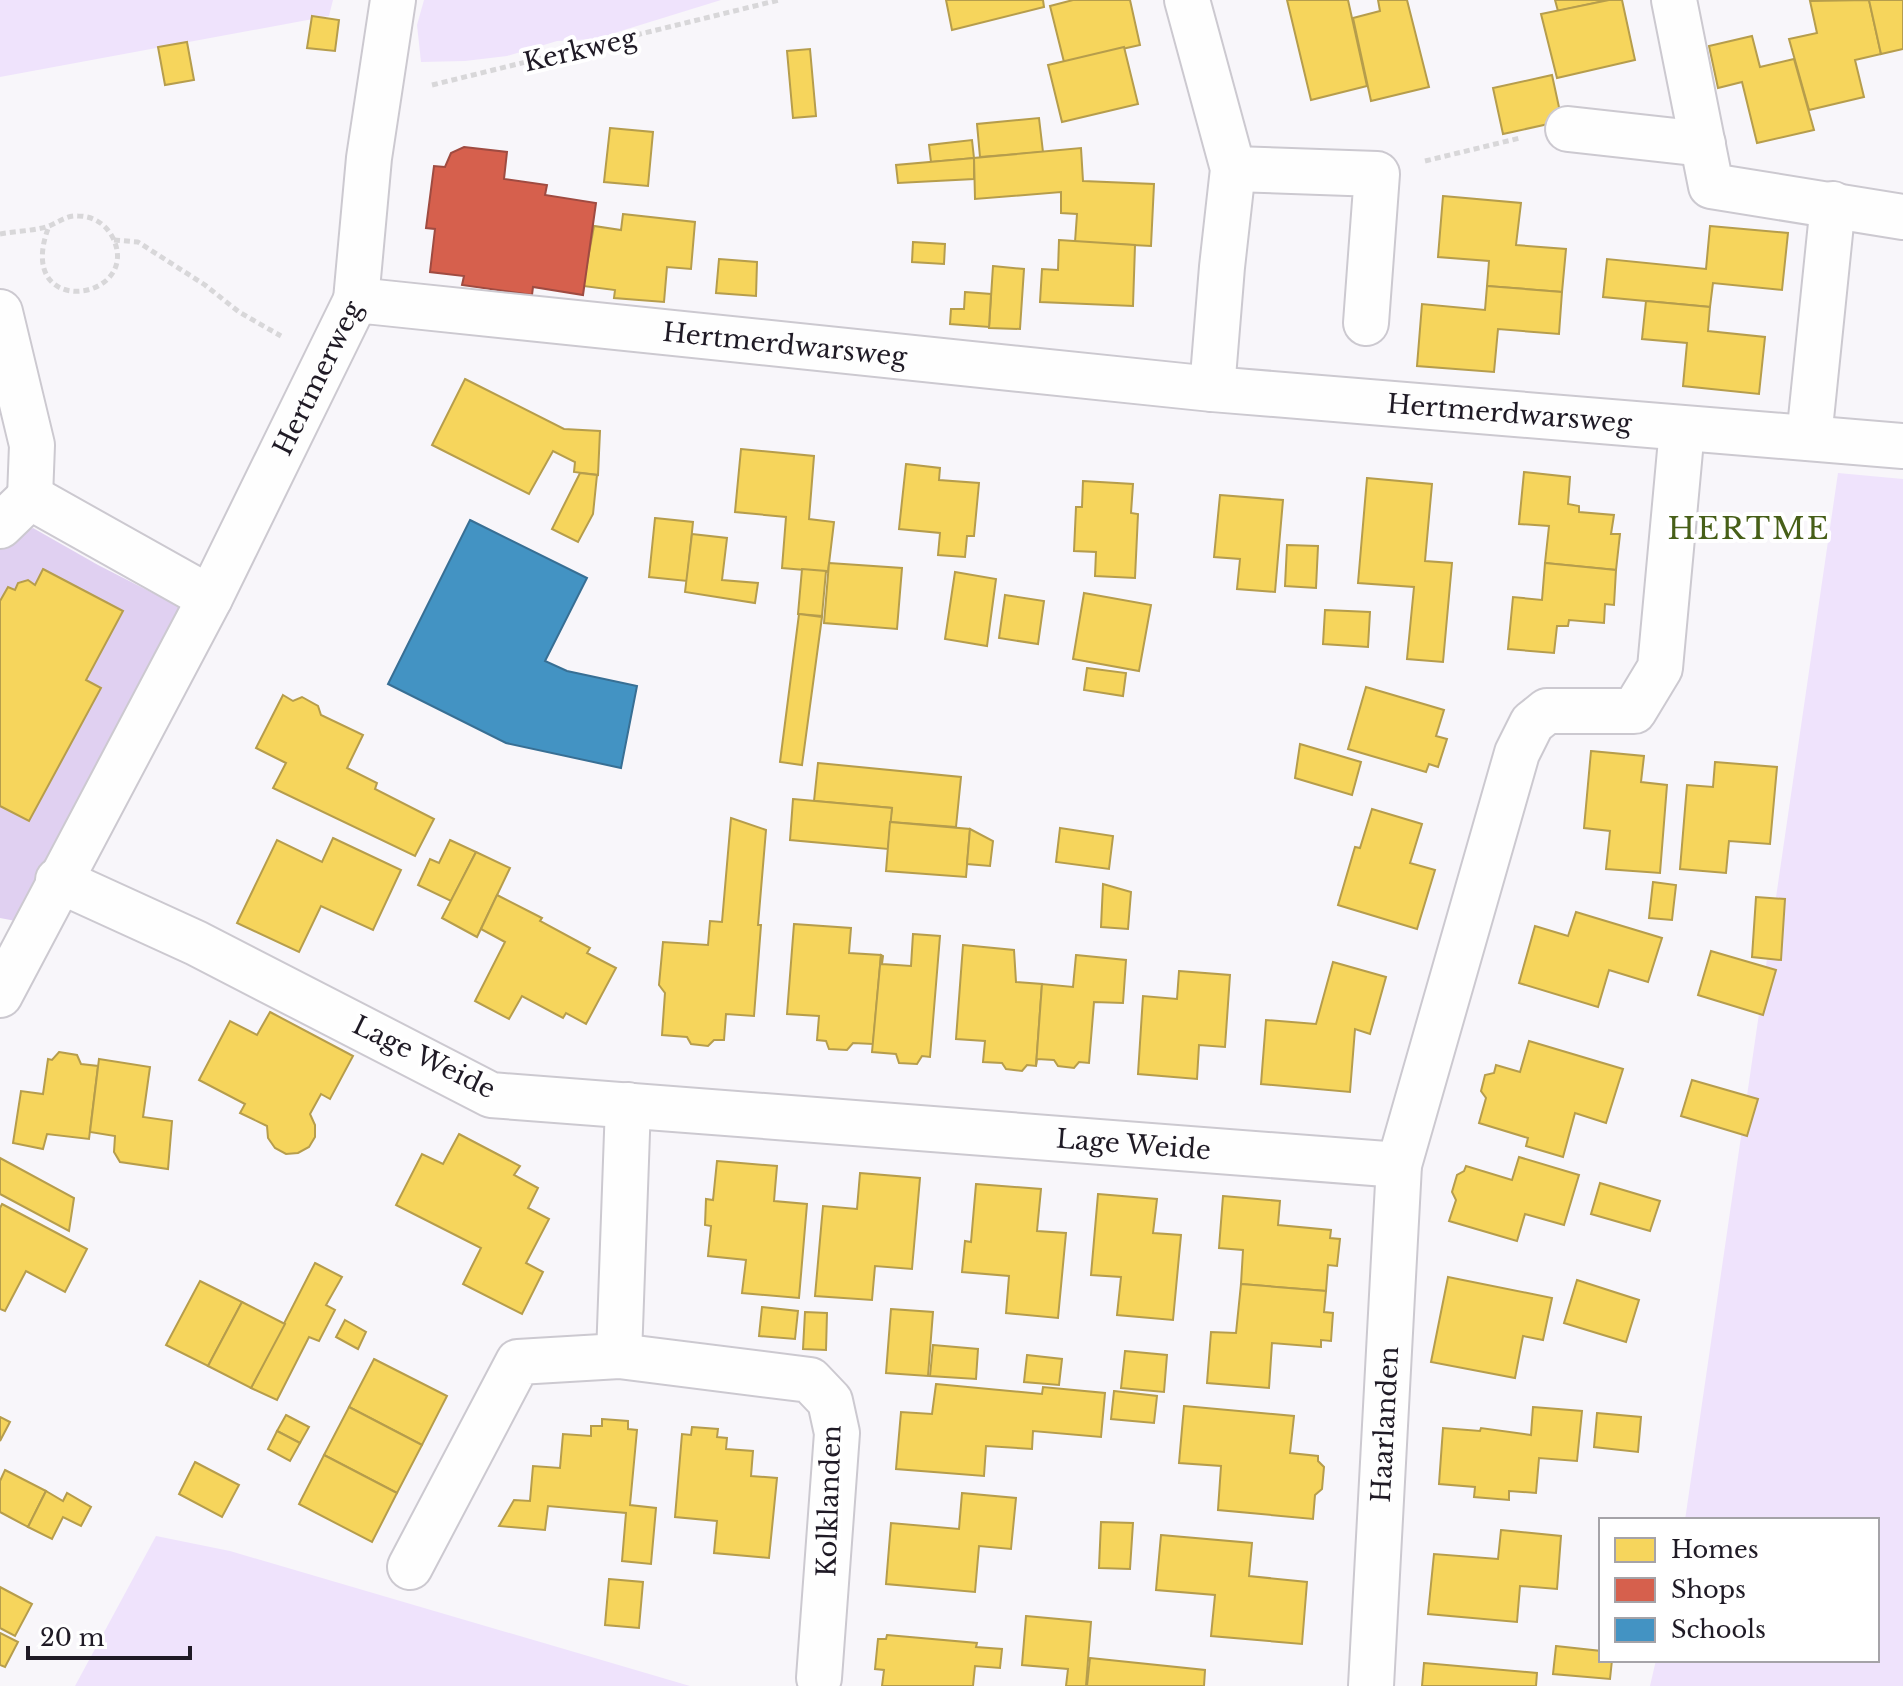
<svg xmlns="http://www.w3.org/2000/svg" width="1903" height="1686" font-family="'Libre Baskerville',serif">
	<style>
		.green { fill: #efe3fc }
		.forest { fill: #e0d0f1 }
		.homes { fill: #f6d55c; stroke: #b69d4c; stroke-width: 2 }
		.shops { fill: #d6604d; stroke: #9f4b41; stroke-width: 2 }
		.schools { fill: #4393c3; stroke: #386f94; stroke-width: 2 }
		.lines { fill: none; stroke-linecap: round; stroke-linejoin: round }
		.minor-casing { stroke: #ccc9d0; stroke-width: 48 }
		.tertiary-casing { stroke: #ccc9d0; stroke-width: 48 }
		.path { stroke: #d8d7d9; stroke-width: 5; stroke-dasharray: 6 4; stroke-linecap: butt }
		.minor { stroke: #fefefe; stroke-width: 44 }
		.tertiary { stroke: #fefefe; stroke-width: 44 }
		.labels { text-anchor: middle; stroke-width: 8; stroke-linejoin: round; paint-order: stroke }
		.street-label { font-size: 26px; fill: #1f1a25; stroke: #fff }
		.quarter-label { font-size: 30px; letter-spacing: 2px; fill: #475f18; stroke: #fff }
	</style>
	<rect width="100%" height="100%" fill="#f8f6fa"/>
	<!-- green -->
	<g class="green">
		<path d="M0,0h333l-4,16 -329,61z"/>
		<path d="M424,0h297l-126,39 -38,2 -50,15 -42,5 -44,1 -4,-37z"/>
		<path d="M1838,473l65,6v1207h-253l6,-26h221v-140h-192z"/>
		<path d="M156,1536l74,15 460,135h-615z"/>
	</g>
	<!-- forest -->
	<path class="forest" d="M33,528l65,37 88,45 -165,312 -21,-4v-371z"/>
	<!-- homes -->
	<g class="homes">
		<path d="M946,0h97l1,7 -92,23z"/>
		<path d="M1073,0h57l10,45 -76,17 -14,-56z"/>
		<path d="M1287,0h61l19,86 -56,14z"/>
		<path d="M1378,0h29l22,87 -58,14 -18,-83 27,-7z"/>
		<path d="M1555,0h54l-51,11z"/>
		<path d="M1609,0h13l13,60 -78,18 -16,-64z"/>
		<path d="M1869,0l12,54 -26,6 9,37 -55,13 -20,-71 28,-6 -7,-32z"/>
		<path d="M1869,0h34v49l-22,5z"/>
		<path d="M312,16l27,4 -4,31 -28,-3z"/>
		<path d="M1752,36l8,31 34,-8 20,71 -57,13 -15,-61 -24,6 -9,-42z"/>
		<path d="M187,42l7,38 -29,5 -7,-38z"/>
		<path d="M1124,47l14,57 -76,18 -14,-57z"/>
		<path d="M810,49l6,67 -23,2 -6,-67z"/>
		<path d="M1552,75l10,46 -59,13 -10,-46z"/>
		<path d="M1039,118l4,34 -63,5 -3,-33z"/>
		<path d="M610,128l43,4 -5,54 -44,-4z"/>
		<path d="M972,140l2,18 -43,4 -2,-17z"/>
		<path d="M1081,148l2,33 71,3 -3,62 -76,-4 2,-28 -16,-1v-21l-86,7 -1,-41z"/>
		<path d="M974,158v21l-76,4 -2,-18z"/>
		<path d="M1443,196l78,7 -5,42 50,4 -4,43 -75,-6 2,-25 -51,-4z"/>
		<path d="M623,214l72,8 -4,47 -24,-2 -3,35 -50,-4 1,-8 -32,-4 11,-60 27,4z"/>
		<path d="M1710,226l78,7 -6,57 -69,-7 -3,24 -107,-10 4,-38 99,10z"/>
		<path d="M1059,240l76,5 -2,61 -93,-4 2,-33 16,1z"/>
		<path d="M913,242l32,2 -1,20 -32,-2z"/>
		<path d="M719,259l38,3 -1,34 -40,-3z"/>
		<path d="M993,266l31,3 -4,60 -31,-1z"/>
		<path d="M1487,286l75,6 -3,42 -61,-5 -4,43 -77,-6 5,-62 63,6z"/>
		<path d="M965,292l26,2 -2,33 -39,-3 1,-15h13z"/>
		<path d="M1646,301l64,6 -2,24 57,6 -6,57 -76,-8 4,-43 -45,-4z"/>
		<path d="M465,379l99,50 36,2 -2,44 -24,-3 1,-10 -22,-11 -24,43 -97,-49z"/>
		<path d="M741,449l73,7 -5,63 25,3 -6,50 -46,-4 4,-51 -51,-5z"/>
		<path d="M906,464l34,4 -1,12 40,3 -5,53h-7l-2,21 -27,-2 2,-22 -41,-4z"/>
		<path d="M1524,472l46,5 -2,27 11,2v6l35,3 -3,19h9l-4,36 -71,-7 4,-37 -30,-2z"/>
		<path d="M580,473l17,2 -4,39 -15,28 -26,-13z"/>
		<path d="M1367,478l65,6 -7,77 27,2 -9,99 -36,-3 7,-72 -56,-4z"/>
		<path d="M1083,481l50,3 -2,29 7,1 -3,64 -40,-2 1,-24 -22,-1 2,-44h6z"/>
		<path d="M1220,495l63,5 -8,92 -38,-3 3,-30 -26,-2z"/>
		<path d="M655,518l38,4 -6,59 -38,-4z"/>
		<path d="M692,534l35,4 -5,42 36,3 -3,20 -70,-11z"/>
		<path d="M1287,545l31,1 -2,42 -31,-2z"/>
		<path d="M829,563l73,5 -5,61 -73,-6z"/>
		<path d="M1545,563l71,7 -2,35 -9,-1 -1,19 -35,-3 -1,6h-11l-3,27 -46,-4 5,-52 29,3z"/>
		<path d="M43,569l80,42 -37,69 15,8 -72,133 -29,-15v-205l8,-14 7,3 3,-7 10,-3 7,5z"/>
		<path d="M802,569l24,2 -4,45 -24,-2z"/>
		<path d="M955,572l41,7 -9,67 -42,-7z"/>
		<path d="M1084,593l67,12 -12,66 -66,-12z"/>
		<path d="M1005,595l39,6 -6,43 -39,-6z"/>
		<path d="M1325,610l45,2 -2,35 -45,-3z"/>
		<path d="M799,614l23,3 -20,148 -22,-3z"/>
		<path d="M1087,668l39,5 -3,23 -39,-6z"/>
		<path d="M1366,687l78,23 -8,26 11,3 -9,28 -9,-3 -3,8 -78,-23z"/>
		<path d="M283,695l10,6 9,-4 16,9 3,9 42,20 -16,33 30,15 -2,6 59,30 -19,37 -142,-68 13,-25 -30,-15z"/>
		<path d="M1300,744l61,18 -9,33 -57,-17z"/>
		<path d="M1591,751l53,5 -3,26 26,3 -7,88 -54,-4 4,-38 -26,-3z"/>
		<path d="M1715,762l62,5 -7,77 -41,-3 -3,32 -46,-4 7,-84 26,2z"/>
		<path d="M818,763l143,14 -5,50 -66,-5 2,-14 -78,-7z"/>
		<path d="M793,799l99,9 -4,41 -98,-9z"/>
		<path d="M1372,809l50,15 -12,39 25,7 -18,59 -79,-24 17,-58 5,1z"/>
		<path d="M731,818l35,12 -8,95h3l-7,91 -28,-2 -2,26h-10l-6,6 -17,-2 -4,-7 -25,-2 3,-42 -6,-8 4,-43 45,3 2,-24 12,1z"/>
		<path d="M890,822l80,7 -4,48 -80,-6z"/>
		<path d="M1060,828l53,8 -4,33 -53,-7z"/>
		<path d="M970,829l23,12 -3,25 -23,-2z"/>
		<path d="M333,838l68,32 -28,60 -52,-24 -22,46 -62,-29 40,-83 45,22z"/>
		<path d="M450,840l26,12 -25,49 -33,-16 12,-26 9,4z"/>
		<path d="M476,852l34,16 -33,69 -35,-19z"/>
		<path d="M1653,882l23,3 -4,35 -23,-2z"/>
		<path d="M1103,884l28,8 -3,37 -27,-2z"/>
		<path d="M497,895l45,23 -2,3 50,27 -3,5 29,15 -30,56 -20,-11 -3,5 -41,-22 -13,23 -34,-18 30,-59 -24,-13z"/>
		<path d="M1756,897l29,2 -4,61 -29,-3z"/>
		<path d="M1576,912l86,26 -14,44 -39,-12 -11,37 -79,-24 16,-57 33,10z"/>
		<path d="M794,924l57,4 -2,25 32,2 -8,89 -20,-1 -6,7 -18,-1 -3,-8 -9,-1 2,-24 -32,-2z"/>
		<path d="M913,934l27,2 -10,121 -8,-1 -5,8 -18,-1 -3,-9 -24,-2 9,-97 2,1 -1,8 29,2z"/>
		<path d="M963,945l51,5 2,32 26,2 -6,82 -9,-1 -5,6 -16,-2 -4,-6 -19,-1 2,-21 -29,-2z"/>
		<path d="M1711,951l65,19 -13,45 -65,-20z"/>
		<path d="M1076,955l50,5 -3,43 -29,-1 -5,61 -10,-1 -5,6 -16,-2 -4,-6 -17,-1 -1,7 6,-82 31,3z"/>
		<path d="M1333,962l53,15 -16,57 -15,-5 -5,63 -89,-8 5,-64 50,4z"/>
		<path d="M1179,971l51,4 -5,72 -26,-2 -2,34 -59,-5 5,-78 34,3z"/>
		<path d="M270,1012l83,44 -23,43 -9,-5 -11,20 5,11v12l-6,10 -11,6 -12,1 -11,-6 -7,-10 -1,-12 -27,-13 5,-9 -46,-24 31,-59 27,14z"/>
		<path d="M1529,1041l94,28 -17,54 -31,-10 -12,44 -37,-11 2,-8 -49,-15 7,-25 -5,-7 4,-16 9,-2 2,-8 24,7z"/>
		<path d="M59,1052l18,3 4,9 17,2 -9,73 -42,-5 -4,15 -30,-6 8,-52 22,3 5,-35 4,1z"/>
		<path d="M99,1059l51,8 -7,50 29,4 -4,48 -48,-7 -6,-10 1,-16 -25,-4z"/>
		<path d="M1692,1080l66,19 -11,37 -66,-20z"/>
		<path d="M459,1134l61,32 -6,9 24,13 -10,20 21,11 -23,44 17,9 -21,42 -59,-30 18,-36 -85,-43 26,-51 21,10z"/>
		<path d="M1519,1157l60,18 -15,50 -39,-11 -8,27 -68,-20 7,-21 -4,-8 5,-17 7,-4 2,-5 46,14z"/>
		<path d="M0,1158l74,40 -5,33 -69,-37z"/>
		<path d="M717,1161l60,5 -3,35 33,3 -8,94 -57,-5 4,-33 -38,-4 3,-30 -6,-1 1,-26 7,1z"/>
		<path d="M860,1173l60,5 -8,91 -37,-3 -3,34 -57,-4 8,-90 34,3z"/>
		<path d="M1600,1183l60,18 -10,30 -59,-17z"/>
		<path d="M976,1184l65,5 -4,42 29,2 -8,85 -52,-5 3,-37 -47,-4 3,-31 6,1z"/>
		<path d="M1098,1194l59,5 -4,34 28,2 -8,85 -56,-5 4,-38 -30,-2z"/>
		<path d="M1223,1196l57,5 -2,24 53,5 -1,8 10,1 -3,27 -9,-1 -2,26 -85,-7 2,-34 -24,-2z"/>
		<path d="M2,1204l85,45 -22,43 -39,-21 -21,40 -5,-2v-101z"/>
		<path d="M315,1263l27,14 -16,28 9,5 -16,31 -10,-4 -32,63 -26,-12z"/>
		<path d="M1448,1277l104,21 -9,42 -20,-4 -8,42 -84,-16z"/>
		<path d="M1577,1280l62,20 -13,42 -62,-19z"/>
		<path d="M200,1281l42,21 -34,64 -42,-21z"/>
		<path d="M1241,1284l85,7 -2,21 9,1 -2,28 -10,-1v7l-49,-4 -3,45 -62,-5 4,-51 25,1z"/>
		<path d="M242,1302l43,22 -34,64 -43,-22z"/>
		<path d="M762,1307l36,4 -3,28 -36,-3z"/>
		<path d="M891,1309l42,3 -5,64 -42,-3z"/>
		<path d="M805,1312l22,1 -1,37 -23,-1z"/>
		<path d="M345,1320l21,12 -8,17 -22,-12z"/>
		<path d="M933,1345l45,4 -2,30 -46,-3z"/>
		<path d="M1125,1351l42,4 -3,37 -43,-4z"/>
		<path d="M1027,1355l35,4 -3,26 -35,-3z"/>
		<path d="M374,1359l73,37 -25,49 -73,-38z"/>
		<path d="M936,1384l106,10 1,-7 62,6 -4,44 -68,-6 -1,18 -46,-3 -2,30 -88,-7 5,-57 31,2z"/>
		<path d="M1114,1391l43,5 -3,27 -43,-4z"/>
		<path d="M1184,1406l110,10 -4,37 28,3v5l6,6 -2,22 -7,6 -2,24 -95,-9 3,-44 -42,-3z"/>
		<path d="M349,1407l73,38 -25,48 -73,-38z"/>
		<path d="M1533,1407l49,4 -5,50 -38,-3 -3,35 -27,-2v9l-35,-3 1,-10 -36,-3 4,-56 37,3 1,-3 50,7z"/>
		<path d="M1597,1413l44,4 -3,35 -44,-5z"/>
		<path d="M286,1415l23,12 -9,16 -23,-12z"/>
		<path d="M0,1417l10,5 -10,19z"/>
		<path d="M602,1419l26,2v8l9,1 -7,75 26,3 -5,56 -29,-3 4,-48 -78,-7 -3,24 -46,-4 15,-26 16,1 3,-35 27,2 3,-34 28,2v-10h11z"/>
		<path d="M692,1427l26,2 -1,8 10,1 -1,11 27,2 -2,25 26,2 -8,80 -55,-5 3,-32 -42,-4 7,-83 9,1z"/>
		<path d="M277,1431l23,12 -10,18 -22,-12z"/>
		<path d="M324,1455l73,38 -25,49 -73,-38z"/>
		<path d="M195,1462l44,23 -17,32 -43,-23z"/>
		<path d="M5,1470l41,21 -18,36 -28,-15v-31z"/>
		<path d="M46,1491l17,10 4,-8 24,14 -10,19 -18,-9 -11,22 -24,-12z"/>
		<path d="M962,1493l54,5 -5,51 -32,-3 -4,46 -89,-8 5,-61 68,6z"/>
		<path d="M1101,1522l32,1 -3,46 -31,-1z"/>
		<path d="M1501,1530l60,6 -4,53 -37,-3 -3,36 -89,-8 6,-60 64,5z"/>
		<path d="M1161,1535l91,8 -3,33 58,6 -5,62 -91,-8 4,-41 -59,-5z"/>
		<path d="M609,1579l34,3 -4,46 -34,-3z"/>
		<path d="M0,1587l32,17 -17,32 -15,-8z"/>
		<path d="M1026,1616l65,6 -5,64h-20l2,-17 -46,-4z"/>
		<path d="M0,1633l18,9 -13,25 -5,-2z"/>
		<path d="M887,1635l90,8 -1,4 26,2 -2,19 -25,-2 -2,20h-91l2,-16 -9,-1 3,-30h8z"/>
		<path d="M1556,1646l45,5v9h11l-2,19 -57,-5z"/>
		<path d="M1090,1658l115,12 -1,16h-117z"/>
		<path d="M1424,1663l113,10 -1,13h-114z"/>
	</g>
	<!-- shops -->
	<path class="shops" d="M464,147l43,5 -3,27 43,6 -2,10 51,8 -13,92 -50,-8 -1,8 -70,-10 2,-9 -34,-4 5,-43 -9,-1 8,-62 11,1 6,-14z"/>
	<!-- schools -->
	<path class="schools" d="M470,520l117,58 -42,83 22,10 70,15 -16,82 -115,-25 -118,-59z"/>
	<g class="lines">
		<defs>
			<g id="minor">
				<path d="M1187,0l46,169 -11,98 -10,122"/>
				<path d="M1674,0l37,186 192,31"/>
				<path d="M1568,129l135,15"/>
				<path d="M1233,169l144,5 -11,149"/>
				<path d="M356,300l13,-142 24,-158"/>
				<path d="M0,312l32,133 -2,52"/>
				<path d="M1809,438l24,-234"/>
				<path d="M30,497l180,101"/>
				<path d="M0,526l30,-29"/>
				<path id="s1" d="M58,880l138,63 295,152 908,70"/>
				<path d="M619,1356l9,-251"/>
				<path d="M410,1567l108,-205 101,-6 191,24 20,21 7,32 -18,245"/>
				<path id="s2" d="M1371,1686l28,-521 118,-412 15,-30 15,-12h87l26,-43 22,-239"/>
			</g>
			<g id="tertiary">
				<path id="s3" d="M0,995l210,-397 146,-298 856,89 691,57"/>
			</g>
		</defs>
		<!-- minor casing -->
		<use href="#minor" class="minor-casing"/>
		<!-- tertiary casing -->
		<use href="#tertiary" class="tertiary-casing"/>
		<!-- path -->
		<g class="path">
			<path d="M432,85l347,-85"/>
			<path d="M1425,161l95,-23"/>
			<path d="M0,234c16,-3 34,-3 49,-8 10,-4 18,-11 29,-10 15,0 28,8 35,22 30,63 -101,83 -64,-12"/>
			<path d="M114,240l24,2 67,43 34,27 42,24"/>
		</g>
		<!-- minor -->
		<use href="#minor" class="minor"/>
		<!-- tertiary -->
		<use href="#tertiary" class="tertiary"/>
	</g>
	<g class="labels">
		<!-- street labels -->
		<g class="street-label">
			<text transform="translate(580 50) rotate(-13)" y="9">Kerkweg</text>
			<text dy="9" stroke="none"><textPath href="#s3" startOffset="1212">Hertmerdwarsweg</textPath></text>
			<text dy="9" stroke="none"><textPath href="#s3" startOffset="694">Hertmerweg</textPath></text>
			<text dy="9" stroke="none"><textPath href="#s3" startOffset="1940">Hertmerdwarsweg</textPath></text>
			<text transform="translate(424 1057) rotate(26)" y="9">Lage Weide</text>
			<text dy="9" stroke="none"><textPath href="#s1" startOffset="1128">Lage Weide</textPath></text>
			<text dy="9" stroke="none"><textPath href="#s2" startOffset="262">Haarlanden</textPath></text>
			<text transform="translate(829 1501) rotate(-88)" y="9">Kolklanden</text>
		</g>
		<!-- quarter labels -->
		<g class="quarter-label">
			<text x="1749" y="539">HERTME</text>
		</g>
	</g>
	<!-- legend -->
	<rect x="1599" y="1518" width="280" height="144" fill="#ffffff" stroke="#a5a3a8" stroke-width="2"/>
	<rect x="1615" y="1538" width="40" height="24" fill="#f6d55c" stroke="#a5a3a8" stroke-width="2"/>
	<text x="1671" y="1558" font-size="24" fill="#1f1a25">Homes</text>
	<rect x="1615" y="1578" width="40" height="24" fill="#d6604d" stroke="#a5a3a8" stroke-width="2"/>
	<text x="1671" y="1598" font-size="24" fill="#1f1a25">Shops</text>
	<rect x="1615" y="1618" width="40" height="24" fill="#4393c3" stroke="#a5a3a8" stroke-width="2"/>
	<text x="1671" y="1638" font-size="24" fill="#1f1a25">Schools</text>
	<!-- scale -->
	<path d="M28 1646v12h162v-12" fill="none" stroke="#1f1a25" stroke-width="4"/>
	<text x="40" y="1646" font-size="24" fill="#1f1a25" stroke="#ffffff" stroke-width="6" paint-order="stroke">20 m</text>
</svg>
